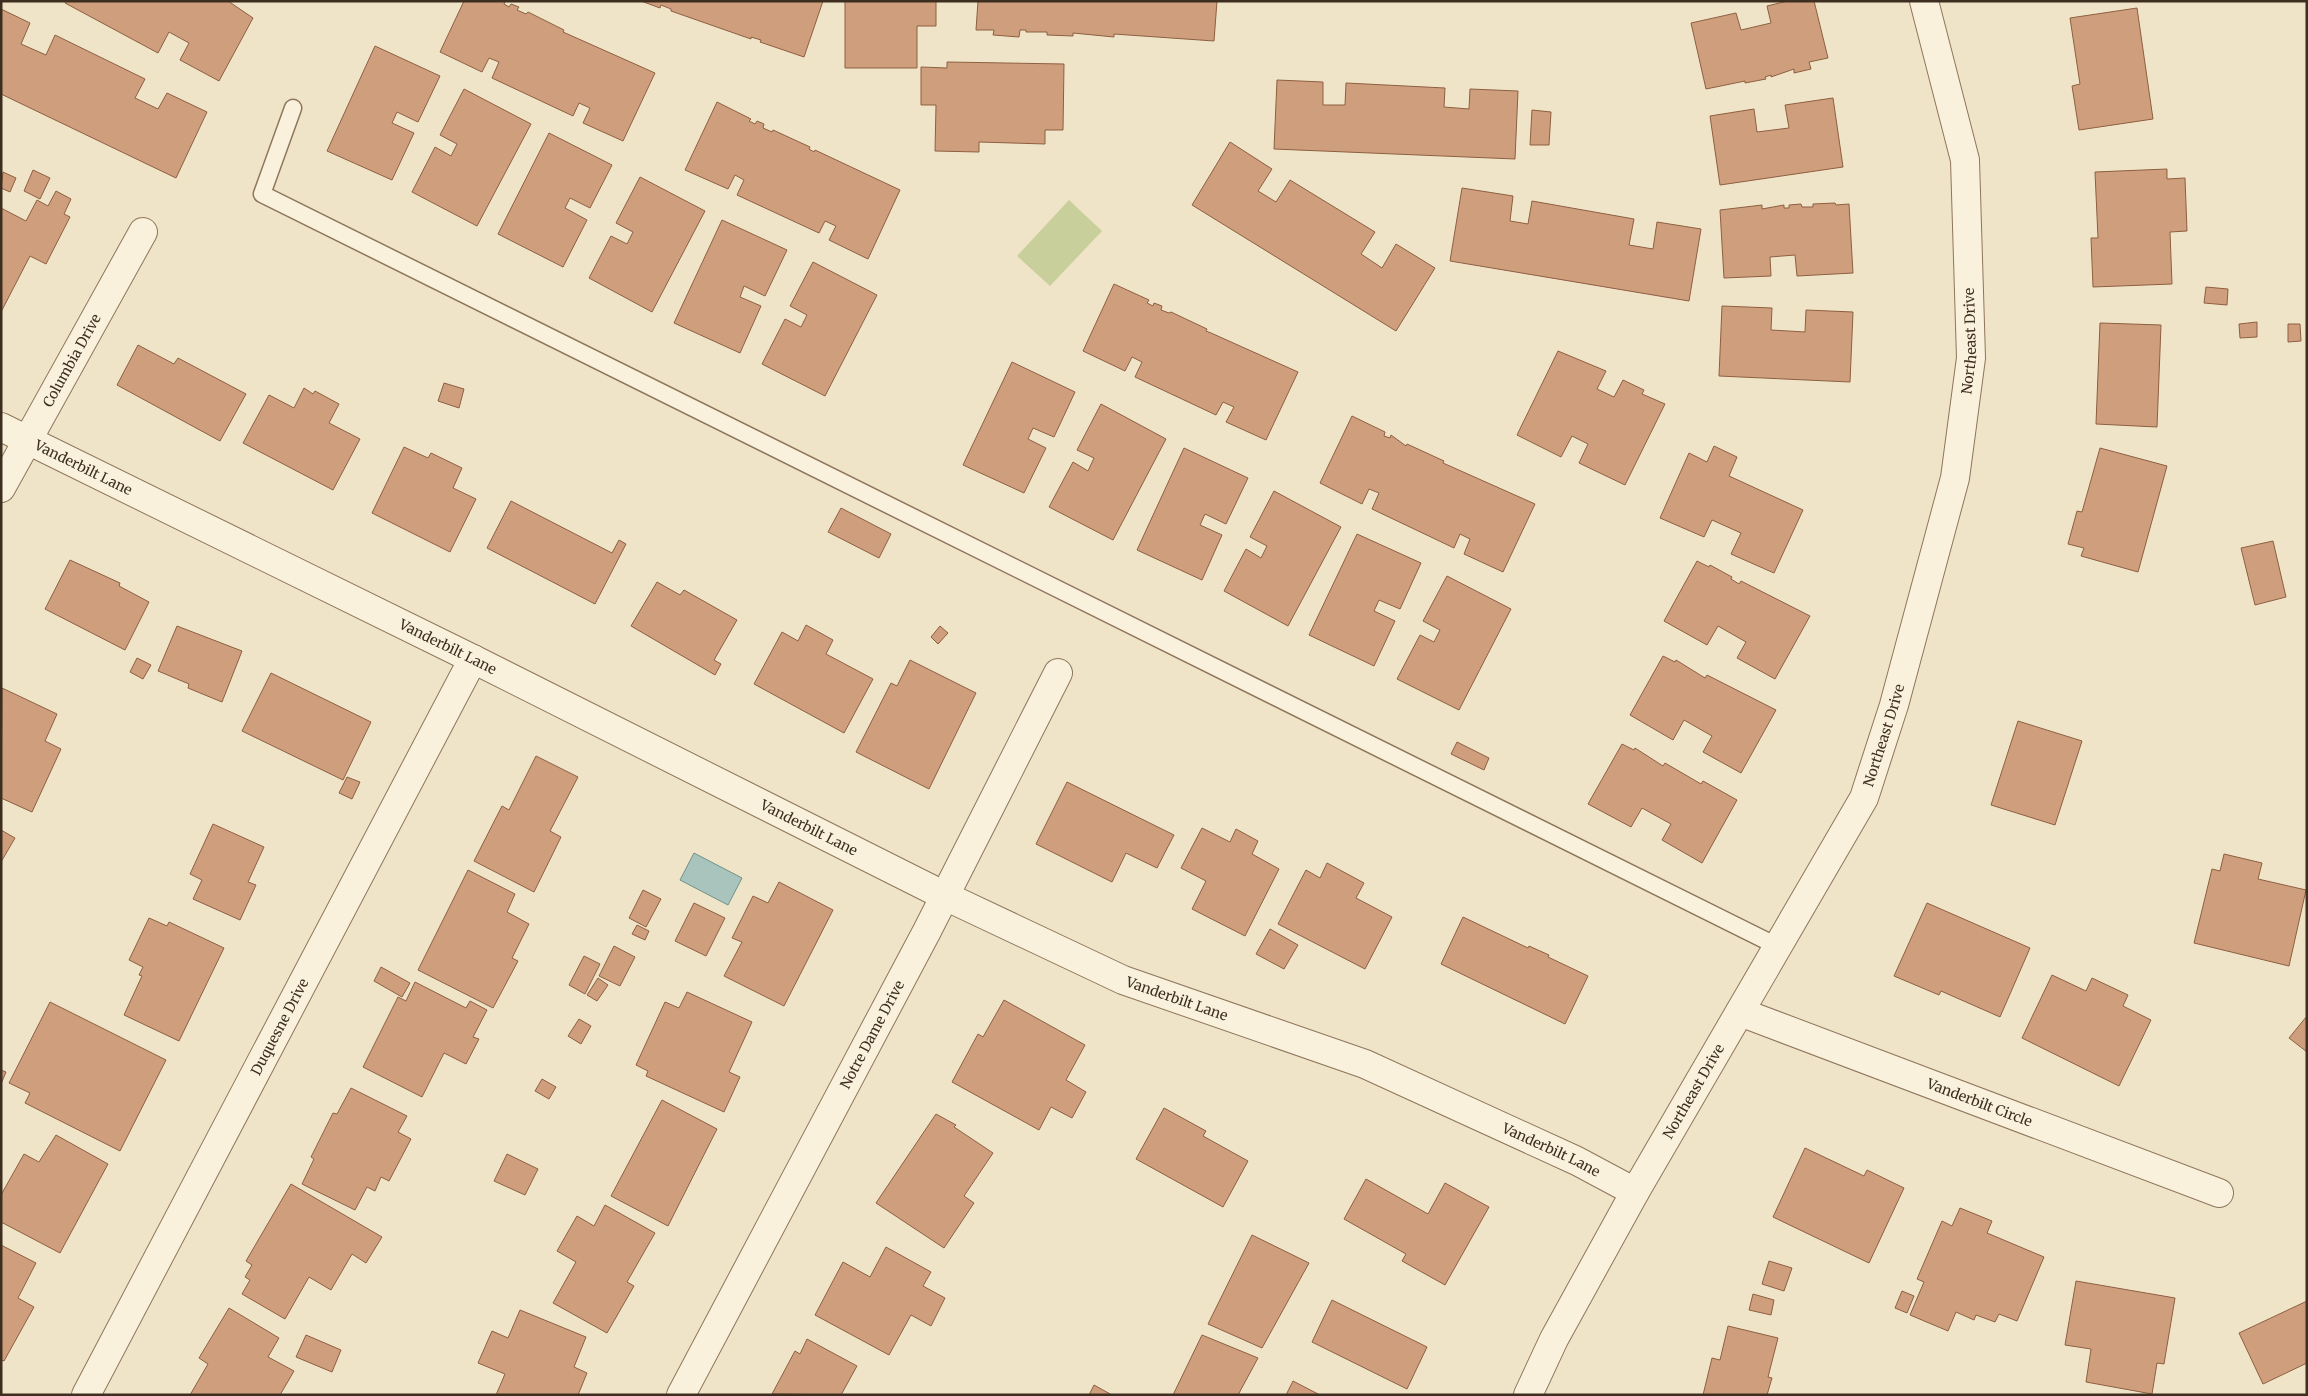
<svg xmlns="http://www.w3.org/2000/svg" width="2308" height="1396" font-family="Merriweather,serif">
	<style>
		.green { fill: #c9cf9b }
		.water { fill: #a9c4bc; stroke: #6f938a }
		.building { fill: #cf9f7d; stroke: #8d5f41 }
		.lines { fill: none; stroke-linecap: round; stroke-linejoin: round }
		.service-casing { stroke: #8d765c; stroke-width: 19 }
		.minor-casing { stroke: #8d765c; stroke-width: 30 }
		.tertiary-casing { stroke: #8d765c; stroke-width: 30 }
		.service { stroke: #faf1dc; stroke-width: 16 }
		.minor { stroke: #faf1dc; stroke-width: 28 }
		.tertiary { stroke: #faf1dc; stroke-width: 28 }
		.labels { text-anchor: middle; stroke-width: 4; stroke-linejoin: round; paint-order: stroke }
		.street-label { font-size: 14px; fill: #3d2e20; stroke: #f7eed8 }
	</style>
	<rect width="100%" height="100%" fill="#f0e4c8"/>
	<!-- green -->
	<path class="green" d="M1069,200l33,31 -52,55 -33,-30z"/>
	<!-- water -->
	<path class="water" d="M694,853l48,25 -14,27 -48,-25z"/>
	<!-- building -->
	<g class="building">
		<path d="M66,1h162l25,17 -34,63 -39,-21 9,-17 -20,-11 -11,21 -93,-50z"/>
		<path d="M464,1h41l-1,3 5,3 2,-3 8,3 -2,3 9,4 2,-2 36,18 -1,2 92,41 -32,68 -40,-18 7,-15 -11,-5 -6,13 -81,-38 7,-16 -10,-4 -7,14 -42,-20z"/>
		<path d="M641,1h182l-19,56 -44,-15 1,-2 -10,-3v2l-80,-28v-2l-10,-4 -1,3z"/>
		<path d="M845,1h91v25h-19v42h-72z"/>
		<path d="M978,1h239l-3,40 -100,-7v3l-41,-4v3l-26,-1v-3h-21v-2h-6l-1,7 -26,-2 1,-5h-18z"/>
		<path d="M1788,1h26l14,57 -19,4 2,7 -17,4v-4l-23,8v-2l-6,2 1,2 -21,4v-2l-39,8 -15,-66 45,-10 5,17 30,-7 -4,-17z"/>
		<path d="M2137,8l16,111 -74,11 -7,-44 8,-2 -10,-66z"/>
		<path d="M1,9l29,14 -9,21 25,11 9,-20 90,44 -10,19 23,11 9,-16 40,19 -31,66 -175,-84z"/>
		<path d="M375,46l65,30 -22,46 -21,-10 -5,11 22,10 -22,47 -65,-29z"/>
		<path d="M947,62l117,2 -1,66h-18v14l-66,-2v10l-44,-1 1,-46h-15v-38l26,1z"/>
		<path d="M1277,80l46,2v23h22l1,-22 99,5 -1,19 25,2 1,-20 48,2 -3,68 -241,-10z"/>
		<path d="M464,89l67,35 -54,102 -65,-34 23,-45 16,9 6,-12 -17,-9z"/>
		<path d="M1833,98l10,69 -123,18 -10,-69 44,-7 3,23 32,-4 -4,-23z"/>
		<path d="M717,102l34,17 -2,2 6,3 2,-3 7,3 -1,4 9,4 1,-2 37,17 -1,2 5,3 1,-2 85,40 -32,69 -39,-19 7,-14 -11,-5 -6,12 -82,-38 7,-15 -9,-5 -7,14 -43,-19z"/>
		<path d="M1532,110l19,2 -2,33h-19z"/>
		<path d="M549,133l63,32 -22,43 -20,-10 -5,10 22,12 -24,47 -65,-33z"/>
		<path d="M1230,142l42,27 -14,22 18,11 14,-22 85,52 -14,22 21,14 14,-24 39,24 -39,63 -204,-126z"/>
		<path d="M2167,169v10l18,-1 2,53 -17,1 2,52 -79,3 -2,-49h7l-3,-66z"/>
		<path d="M33,170l17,8 -10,21 -16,-8z"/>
		<path d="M3,172l13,6 -6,14 -9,-4z"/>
		<path d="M640,177l65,34 -53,101 -63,-34 22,-42 16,8 6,-12 -17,-9z"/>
		<path d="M1462,188l51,8 -3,25 18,3 4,-23 102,18 -5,26 24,4 4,-27 44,7 -12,72 -239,-40z"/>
		<path d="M56,191l15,8 -7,15 6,3 -24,47 -16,-8 -29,56v-104l25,13 11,-21 11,6z"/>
		<path d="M1835,203l1,2 13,-1 4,69 -56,3 -2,-21 -25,2 1,19 -47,2 -4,-68 42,-5v4l22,-4v3h5v-3l12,-1 1,3h11v-3z"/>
		<path d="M722,220l65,30 -22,46 -21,-10 -4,11 21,9 -21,47 -66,-30z"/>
		<path d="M813,262l64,33 -52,101 -63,-32 23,-45 16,8 6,-12 -17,-9z"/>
		<path d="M1114,284l35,16 -2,3 6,3 1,-3 8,3 -1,4 8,3 2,-1 36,17 -1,2 5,2 87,39 -32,68 -40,-18 8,-15 -11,-5 -7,13 -81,-38 7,-15 -10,-5 -7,14 -42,-20z"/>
		<path d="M2206,287l22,2 -1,16 -23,-2z"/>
		<path d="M1722,306l50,2 -1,22 34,2 1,-22 47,2 -3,70 -131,-6z"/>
		<path d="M2257,322v15l-17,1 -1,-14z"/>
		<path d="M2100,323l61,2 -4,102 -61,-3z"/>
		<path d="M2288,324h12l1,17 -13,1z"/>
		<path d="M138,345l36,19 4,-6 68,36 -26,47 -103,-56z"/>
		<path d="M1558,351l48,20 -9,18 17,8 9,-17 21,10 -2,4 23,10 -40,81 -46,-22 9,-19 -16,-8 -11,21 -44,-22z"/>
		<path d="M1012,362l63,30 -21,45 -21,-9 -5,11 18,9 -22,45 -61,-28z"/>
		<path d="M444,383l20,6 -5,19 -21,-7z"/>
		<path d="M304,388l9,6 2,-3 24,13 -10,19 31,16 -27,51 -90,-47 26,-48 25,13z"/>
		<path d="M1101,404l65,35 -53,101 -64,-33 24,-45 15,9 6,-13 -17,-8z"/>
		<path d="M1352,416l33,16 -1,4 6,2 1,-3 15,11 1,-2 37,17 -1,2 92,41 -32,68 -39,-18 6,-15 -10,-5 -6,14 -82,-39 7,-16 -10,-4 -7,15 -42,-21z"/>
		<path d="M1714,446l23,11 -8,19 74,34 -29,63 -43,-19 10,-21 -29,-13 -8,17 -44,-19 29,-65 18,9z"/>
		<path d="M404,447l24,11 3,-5 31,15 -9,20 23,11 -26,53 -78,-39z"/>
		<path d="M1184,448l64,30 -22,46 -21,-10 -5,11 22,10 -20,45 -65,-30z"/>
		<path d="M2100,448l67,18 -29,106 -57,-16 3,-8 -16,-4 9,-33 5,1z"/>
		<path d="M1274,491l67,36 -53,99 -64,-35 22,-42 15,9 6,-12 -17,-9z"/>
		<path d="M511,501l101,52 7,-13 7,4 -31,60 -108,-56z"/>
		<path d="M841,508l50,26 -12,24 -51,-26z"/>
		<path d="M1357,534l64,29 -21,46 -21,-9 -5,11 21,10 -21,45 -65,-31z"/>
		<path d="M2273,541l13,56 -31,8 -14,-57z"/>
		<path d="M70,560l50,23 -1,3 30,16 -24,48 -80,-41z"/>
		<path d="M1697,561l12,6 1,-2 22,12 -1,2 8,5 2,-3 69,35 -35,63 -38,-21 9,-16 -28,-16 -11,19 -43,-24z"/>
		<path d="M1447,576l64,33 -52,101 -62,-31 23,-44 14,7 6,-12 -17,-9z"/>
		<path d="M657,582l23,13 4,-5 53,30 -23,40 7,4 -6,11 -84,-49z"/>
		<path d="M806,625l27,15 -7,14 47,25 -29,54 -90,-49 28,-52 16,9z"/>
		<path d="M177,626l65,25 -20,51 -34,-14 1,-4 -31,-13z"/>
		<path d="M940,626l8,7 -10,11 -7,-7z"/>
		<path d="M1663,656l12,6 1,-2 29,18 2,-3 69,35 -35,63 -38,-21 9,-16 -28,-16 -11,20 -43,-25z"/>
		<path d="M137,658l14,7 -8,14 -13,-7z"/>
		<path d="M910,660l66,33 -47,96 -73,-37 35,-69 6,3z"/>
		<path d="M271,673l100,49 -28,58 -101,-49z"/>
		<path d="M2,688l55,26 -12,27 16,8 -29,63 -31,-14z"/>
		<path d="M2018,721l64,20 -27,84 -64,-20z"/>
		<path d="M1457,742l32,16 -5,12 -33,-16z"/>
		<path d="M1622,744l12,6 1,-2 28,18 2,-3 36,21 2,-3 34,19 -35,63 -40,-23 9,-16 -29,-16 -11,19 -43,-23z"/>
		<path d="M536,756l42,21 -28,54 11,6 -27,55 -60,-31 28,-55 7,4z"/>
		<path d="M347,777l13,5 -8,17 -13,-6z"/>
		<path d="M1067,782l107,53 -17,33 -31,-15 -14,29 -76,-38z"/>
		<path d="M213,824l51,23 -16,35 8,3 -16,35 -47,-21 9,-19 -12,-6z"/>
		<path d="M1202,828l28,14 6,-13 22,12 -6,13 27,15 -34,67 -53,-27 14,-28 -25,-13z"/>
		<path d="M1,830l14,8 -14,24z"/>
		<path d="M2224,854l38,9 -4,16 48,11 -17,76 -95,-23 18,-74 8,2z"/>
		<path d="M1327,863l37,20 -8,15 36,19 -27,52 -87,-45 28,-54 14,8z"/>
		<path d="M468,870l47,24 -8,18 22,12 -17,34 6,3 -25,47 -75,-38z"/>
		<path d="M779,882l54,28 -49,96 -60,-30 18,-34 -10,-4 21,-42 15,7z"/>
		<path d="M643,890l18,9 -15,28 -17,-9z"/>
		<path d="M694,903l31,15 -19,38 -31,-15z"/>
		<path d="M1927,903l103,45 -30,69 -59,-26 -2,4 -45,-19z"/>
		<path d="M1463,917l65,31 1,-2 20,9 -1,2 40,19 -23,48 -124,-60z"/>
		<path d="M149,918l18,8 2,-4 55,26 -45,93 -55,-26 18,-39 -3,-1 4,-8 -14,-7z"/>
		<path d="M637,925l12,6 -4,9 -13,-6z"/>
		<path d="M1270,929l28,16 -14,24 -28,-15z"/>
		<path d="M614,946l21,11 -15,29 -21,-10z"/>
		<path d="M584,956l16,8 -15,30 -16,-9z"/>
		<path d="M381,967l29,16 -8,14 -28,-16z"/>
		<path d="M2052,975l34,16 6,-13 36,17 -5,11 28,14 -32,66 -97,-48z"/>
		<path d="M598,978l10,7 -11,16 -10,-6z"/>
		<path d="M415,982l51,26 4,-7 17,9 -14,27 6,2 -13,25 -22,-11 -22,44 -59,-30 35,-70 8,4z"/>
		<path d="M687,992l65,30 -23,50 11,5 -16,35 -78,-36 2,-5 -12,-6 29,-63 14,6z"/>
		<path d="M1004,1000l81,45 -19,35 20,12 -14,26 -21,-11 -12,23 -87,-48 26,-48 5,3z"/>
		<path d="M50,1002l116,58 -46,91 -95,-48 5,-10 -21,-10z"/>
		<path d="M2307,1016v36l-18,-14z"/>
		<path d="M579,1019l12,7 -10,18 -13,-8z"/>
		<path d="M1,1070l5,2 -5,12z"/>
		<path d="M542,1079l14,8 -7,12 -14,-8z"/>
		<path d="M351,1088l56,28 -9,16 13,7 -22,42 -8,-4 -6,14 -8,-4 -12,23 -53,-26 12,-25 -3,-2 22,-44 4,1z"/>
		<path d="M662,1100l55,29 -49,97 -57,-30z"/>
		<path d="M1164,1108l42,23 -3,5 45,25 -25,46 -87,-48z"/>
		<path d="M936,1114l20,11 -2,2 39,26 -29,43 10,7 -30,45 -68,-45z"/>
		<path d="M56,1135l52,29 -48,89 -59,-31v-27l23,-41 15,8z"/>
		<path d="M1805,1148l59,28 3,-6 37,18 -35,75 -96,-46z"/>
		<path d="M507,1154l31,15 -13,26 -31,-14z"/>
		<path d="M1366,1179l62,35 17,-31 44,24 -44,78 -43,-24 4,-7 -62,-35z"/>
		<path d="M291,1184l91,53 -16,26 -14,-9 -21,36 -22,-13 -24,42 -43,-25 8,-14 -5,-3 7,-12 -6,-4z"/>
		<path d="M605,1205l50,28 -28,49 7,4 -27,47 -54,-30 23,-41 -19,-11 20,-35 17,10z"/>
		<path d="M1960,1208l32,13 -5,12 57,24 -27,64 -18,-7 -4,8 -19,-7 -2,5 -18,-8 -8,19 -38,-16 14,-33 -7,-3 25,-58 10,5z"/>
		<path d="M1252,1235l57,28 -47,85 -54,-24z"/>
		<path d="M1,1245l35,18 -18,35 16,9 -30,54 -3,-1z"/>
		<path d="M886,1247l45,25 -8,14 22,12 -14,28 -20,-11 -22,40 -74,-40 28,-53 27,15z"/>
		<path d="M1769,1261l23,7 -8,23 -22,-7z"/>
		<path d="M2076,1281l99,17 -11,66 -7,-1 -5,31 -66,-12 5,-33 -26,-4z"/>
		<path d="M1902,1291l12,5 -7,17 -12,-5z"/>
		<path d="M1753,1294l21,6 -3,15 -22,-5z"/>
		<path d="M1332,1300l95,47 -20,42 -95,-47z"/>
		<path d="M2307,1301v62l-44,21 -24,-51z"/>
		<path d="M229,1308l50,30 -11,19 26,14 -14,24h-90l18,-31 -9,-6z"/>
		<path d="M520,1310l66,27 -12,30 13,6 -9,22h-82l9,-21 -27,-11 14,-32 16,7z"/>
		<path d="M1728,1326l50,12 -10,39 4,1 -5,17h-64l9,-37 8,2z"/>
		<path d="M306,1335l35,15 -9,22 -36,-15z"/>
		<path d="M1202,1335l56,23 -20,37h-65z"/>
		<path d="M807,1339l50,27 -16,29 -69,-1 23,-43 5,3z"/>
		<path d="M1293,1381l27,14h-34z"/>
		<path d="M1094,1385l18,10h-23z"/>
	</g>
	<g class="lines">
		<defs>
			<path id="service" d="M293,108l-31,86 1515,752"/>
			<g id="minor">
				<path id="s1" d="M1,427l472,232 472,237 178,84 242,84 212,97 58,31"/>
				<path id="s2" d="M1,488l142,-256"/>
				<path id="s3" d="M1740,1012l479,181"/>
				<path id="s4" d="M86,1395l387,-736"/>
				<path id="s5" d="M681,1395l246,-464 131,-258"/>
			</g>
			<g id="tertiary">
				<path id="s6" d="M1528,1395l26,-56 81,-147 229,-394 30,-93 61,-227 16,-120 -6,-198 -41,-159"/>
			</g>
		</defs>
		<!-- service casing -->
		<use href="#service" class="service-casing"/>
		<!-- minor casing -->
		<use href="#minor" class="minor-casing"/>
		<!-- tertiary casing -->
		<use href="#tertiary" class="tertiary-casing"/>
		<!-- service -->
		<use href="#service" class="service"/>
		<!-- minor -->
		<use href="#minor" class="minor"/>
		<!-- tertiary -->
		<use href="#tertiary" class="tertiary"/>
	</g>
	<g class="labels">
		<!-- street labels -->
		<g class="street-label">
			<text dy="5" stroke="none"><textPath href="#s6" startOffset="1156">Northeast Drive</textPath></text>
			<text dy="5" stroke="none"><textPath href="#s2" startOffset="146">Columbia Drive</textPath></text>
			<text dy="5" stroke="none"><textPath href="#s1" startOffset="92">Vanderbilt Lane</textPath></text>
			<text dy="5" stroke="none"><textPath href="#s1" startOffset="498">Vanderbilt Lane</textPath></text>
			<text dy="5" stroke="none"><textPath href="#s6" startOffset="751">Northeast Drive</textPath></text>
			<text dy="5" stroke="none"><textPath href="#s1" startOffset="902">Vanderbilt Lane</textPath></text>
			<text dy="5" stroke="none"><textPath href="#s1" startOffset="1308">Vanderbilt Lane</textPath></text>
			<text dy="5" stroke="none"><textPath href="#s4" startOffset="416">Duquesne Drive</textPath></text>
			<text dy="5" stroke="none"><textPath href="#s5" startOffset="408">Notre Dame Drive</textPath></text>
			<text dy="5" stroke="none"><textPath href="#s6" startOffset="346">Northeast Drive</textPath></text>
			<text dy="5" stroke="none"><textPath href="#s3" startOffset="256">Vanderbilt Circle</textPath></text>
			<text dy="5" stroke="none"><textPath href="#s1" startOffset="1712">Vanderbilt Lane</textPath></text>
		</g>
	</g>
	<!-- border -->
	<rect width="2308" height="1396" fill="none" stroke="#3d2e20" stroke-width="5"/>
</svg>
